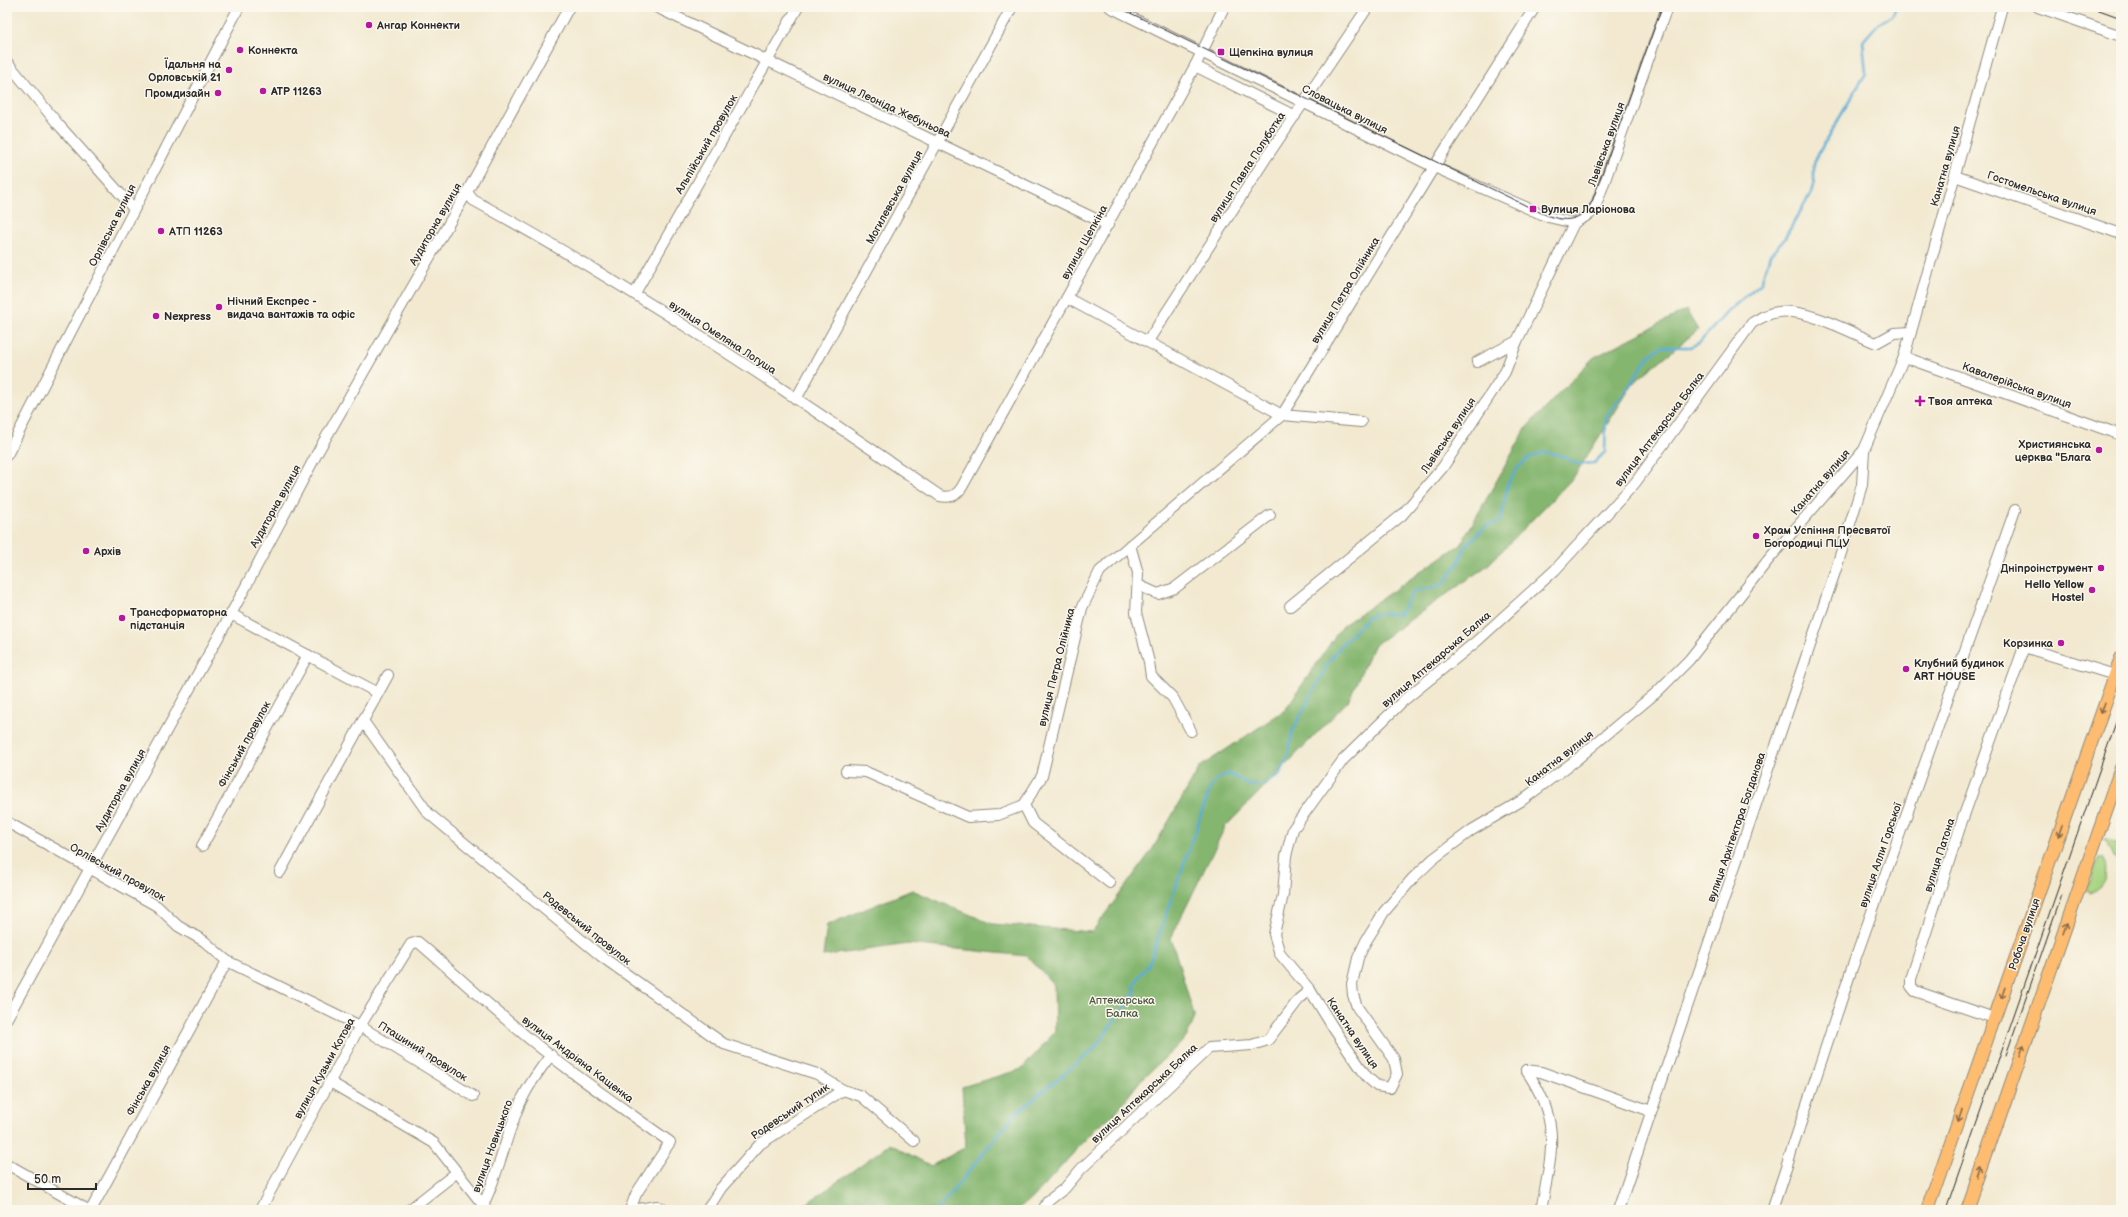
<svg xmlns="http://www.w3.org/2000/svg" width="2128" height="1217" font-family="'Balsamiq Sans',sans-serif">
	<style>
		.green { fill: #a7d481; stroke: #698056 }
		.forest { fill: #85b66f; stroke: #58704d }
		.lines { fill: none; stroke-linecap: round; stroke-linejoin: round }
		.stream { stroke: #5cadd7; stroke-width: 2.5 }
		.minor-casing { stroke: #8e8a7e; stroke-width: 12 }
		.major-casing { stroke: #8e8a7e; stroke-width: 14 }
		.minor { stroke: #fff; stroke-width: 10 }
		.major { stroke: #fdbc6f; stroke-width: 12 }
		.tram { stroke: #2b2b2b; stroke-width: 1 }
		.oneway { stroke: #8a6c4a }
		.poi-dot { fill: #b5179e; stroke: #fbf7ec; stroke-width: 1.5 }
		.labels { text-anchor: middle; stroke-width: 3; stroke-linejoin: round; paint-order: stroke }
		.poi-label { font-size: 11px; font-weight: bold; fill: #2b2b2b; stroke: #fbf7ec; text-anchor: start }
		.street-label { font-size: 11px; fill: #2b2b2b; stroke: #fbf7ec }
		.park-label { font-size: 11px; fill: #4a5540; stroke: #fbf7ec }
	</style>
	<rect width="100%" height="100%" fill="#fbf7ec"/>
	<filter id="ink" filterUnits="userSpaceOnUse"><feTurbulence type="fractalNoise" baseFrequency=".025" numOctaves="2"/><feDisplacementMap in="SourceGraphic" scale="8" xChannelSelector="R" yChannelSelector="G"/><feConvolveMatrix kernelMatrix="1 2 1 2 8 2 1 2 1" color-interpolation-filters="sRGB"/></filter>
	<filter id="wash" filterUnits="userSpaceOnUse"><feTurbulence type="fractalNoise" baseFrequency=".012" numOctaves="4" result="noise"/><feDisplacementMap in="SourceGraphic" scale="16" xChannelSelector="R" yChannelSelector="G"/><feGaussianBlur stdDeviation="0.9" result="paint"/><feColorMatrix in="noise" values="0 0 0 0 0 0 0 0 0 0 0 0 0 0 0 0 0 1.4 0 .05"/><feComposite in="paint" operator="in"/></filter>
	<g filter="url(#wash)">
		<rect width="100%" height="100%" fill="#f2e9d0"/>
		<!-- green -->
		<g class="green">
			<path d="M2105,839l16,6v16l-8,-4z"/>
			<path d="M2099,858h3c8,12 3,31 -12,35l-3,-3z"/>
		</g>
		<!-- forest -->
		<path class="forest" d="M1686,310l12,20 -64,52 -61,96 -85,87 -115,81 -25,55 -123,126 -54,111 24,80 -9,20 -46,43 -24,31 -21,17 -63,70 -17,11h-217l92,-66 41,22 35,-19 -4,-60 60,-18 33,-37 -1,-47 -27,-29 -119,-12 -85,12 4,-31 85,-35 80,34 100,8 60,-82 48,-83 85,-57 57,-84 119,-82 66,-117 66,-69z"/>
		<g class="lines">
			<!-- stream -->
			<path class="stream" d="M936,1210l14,-15 63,-79 81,-67 42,-58 -2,-3 4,-10 11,-14 62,-178 7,-8 11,-4 23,12 12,-1 17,-12 8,-20 3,-21 36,-69 15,-20 24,-25 10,-4h23l11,-19 6,-5 20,-3 6,-3 14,-19 9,-20 20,-19 10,-3 5,-4 7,-36 10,-15 11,-10 16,-6 17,4 15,8 17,-1 11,-11 1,-35 20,-26 22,-34 13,-10h30l9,-5 28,-31 33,-28 9,-28 13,-14 28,-48 3,-12v-17l4,-10 48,-81 -3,-32 15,-17 15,-9 3,-8"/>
		</g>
	</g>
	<g filter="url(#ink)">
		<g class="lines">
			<defs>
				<g id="minor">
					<path d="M656,7l452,218"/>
					<path d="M1110,7l324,160 114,50 26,6"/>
					<path d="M2038,7l83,29"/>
					<path d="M7,62l51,62 76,85"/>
					<path d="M1195,66l100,50"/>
					<path d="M1955,176l166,58"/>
					<path d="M467,192l6,8c162,88 315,192 467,296 11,2 16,0 22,-9l233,-421 29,-59"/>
					<path d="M635,293l163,-286"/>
					<path d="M1067,298l215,117 79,7"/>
					<path d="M1148,341l118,-183 102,-151"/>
					<path d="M1904,357l217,78"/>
					<path d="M1477,362l40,-21"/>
					<path d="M796,399l216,-392"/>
					<path d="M7,455l232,-448"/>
					<path d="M1130,545l8,28 -2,40 13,49 2,14 22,22 18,33"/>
					<path d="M1138,585l20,9 17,-6 95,-73"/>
					<path d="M1290,606l112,-91 41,-48 62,-95 12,-31 57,-118 16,-9 6,-9 71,-198"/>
					<path d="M231,614l147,79"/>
					<path d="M363,721l65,92 173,143 123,88 93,30 26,16 18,6 53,45"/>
					<path d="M846,771l20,1 102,45 30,-2 26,-10 18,-29 40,-168 18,-37 182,-156 152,-248 101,-160"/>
					<path d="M1024,805l9,18 77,60"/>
					<path d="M7,822l150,84 21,20 26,15 23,20 133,65 113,70"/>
					<path d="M202,846l106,-191"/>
					<path d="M280,872l108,-197"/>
					<path d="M1310,990l24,39 33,48 10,9 13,2 7,-14 -3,-15 -37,-52 -4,-12 -1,-11 6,-26 8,-17 18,-29 29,-34 20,-19 39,-29 49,-29 55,-41 81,-68 32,-32 80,-101 95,-109 40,-93 98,-350"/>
					<path d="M7,1018l224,-404 89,-166 147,-256 102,-185"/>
					<path d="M1994,1018l-79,-27 -4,-5v-7l51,-158 62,-174 91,28"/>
					<path d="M1526,1070c36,52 26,82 15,140"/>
					<path d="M1526,1070l15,2 110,39"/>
					<path d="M330,1082l104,61 53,67"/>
					<path d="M7,1164l81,46"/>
					<path d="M483,1205c17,-34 23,-72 39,-106 8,-16 18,-30 29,-44"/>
					<path d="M91,1210l136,-249"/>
					<path d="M260,1210l100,-184 51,-82 7,-2c33,28 63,57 96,84 49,42 103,78 156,116l-34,52 -6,16"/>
					<path d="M409,1210l47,-37"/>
					<path d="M632,1210l25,-4 8,4"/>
					<path d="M707,1210l14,-22 39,-44 83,-54"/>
					<path d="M1043,1210l5,-9 17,-13 16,-19 128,-121 43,-3 16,-5 31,-41 11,-9 -30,-36 -6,-20 9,-39 3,-39 7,-27 50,-69 61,-60 73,-59 78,-71 80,-87 117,-160c8,-5 16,-10 26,-11 28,-4 72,20 98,31l18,-10 17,-1"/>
					<path d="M1618,1210l218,-641 26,-84 2,-35"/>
					<path d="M1772,1210l80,-242 163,-458"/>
				</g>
				<g id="major">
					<path d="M1927,1210l194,-552"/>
					<path d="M1967,1210l154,-442"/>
				</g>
			</defs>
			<!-- minor casing -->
			<use href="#minor" class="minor-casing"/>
			<!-- major casing -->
			<use href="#major" class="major-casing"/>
			<!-- minor -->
			<use href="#minor" class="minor"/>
			<!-- major -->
			<use href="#major" class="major"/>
			<!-- tram -->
			<g class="tram">
				<path d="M1118,7l415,202c23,11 44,19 59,-7l70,-195"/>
				<path d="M2091,7l30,11"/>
				<path d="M2006,1055l56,-160"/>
				<path d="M1946,1210l175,-502"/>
			</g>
		</g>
		<!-- one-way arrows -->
		<defs><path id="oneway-shaft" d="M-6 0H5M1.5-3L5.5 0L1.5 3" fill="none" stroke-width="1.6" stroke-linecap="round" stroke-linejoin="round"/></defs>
		<g class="oneway">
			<use href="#oneway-shaft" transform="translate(2103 708) rotate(109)"/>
			<use href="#oneway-shaft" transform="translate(2060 831) rotate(109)"/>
			<use href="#oneway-shaft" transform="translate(2065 928) rotate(-71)"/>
			<use href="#oneway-shaft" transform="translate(2003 993) rotate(109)"/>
			<use href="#oneway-shaft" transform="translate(2022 1050) rotate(-71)"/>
			<use href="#oneway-shaft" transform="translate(1960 1116) rotate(109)"/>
			<use href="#oneway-shaft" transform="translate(1980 1173) rotate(-71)"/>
		</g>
	</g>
	<!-- markers -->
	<g class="poi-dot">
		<circle cx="369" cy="25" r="4"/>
		<circle cx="240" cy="50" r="4"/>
		<rect x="1217" y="48" width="8" height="8" rx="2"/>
		<circle cx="229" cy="70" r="4"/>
		<circle cx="263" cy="91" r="4"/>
		<circle cx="218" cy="93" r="4"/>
		<rect x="1529" y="205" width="8" height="8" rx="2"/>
		<circle cx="161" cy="231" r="4"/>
		<circle cx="219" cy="307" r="4"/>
		<circle cx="156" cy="316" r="4"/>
		<path d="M1918 395h4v4h4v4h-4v4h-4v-4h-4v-4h4z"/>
		<circle cx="2099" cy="450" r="4"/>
		<circle cx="1756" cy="536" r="4"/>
		<circle cx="86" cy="551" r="4"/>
		<circle cx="2101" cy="568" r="4"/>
		<circle cx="2092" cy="590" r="4"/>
		<circle cx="122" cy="618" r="4"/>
		<circle cx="2061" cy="643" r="4"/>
		<circle cx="1906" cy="669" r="4"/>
	</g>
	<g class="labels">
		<!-- poi labels -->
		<g class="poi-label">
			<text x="377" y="29">Ангар Коннекти</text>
			<text x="248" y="54">Коннекта</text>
			<text x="1229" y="56">Щепкіна вулиця</text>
			<text x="221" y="68" text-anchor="end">Їдальня на<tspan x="221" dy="13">Орловській 21</tspan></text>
			<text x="271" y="95">ATP 11263</text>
			<text x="210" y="97" text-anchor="end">Промдизайн</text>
			<text x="1541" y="213">Вулиця Ларіонова</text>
			<text x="169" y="235">АТП 11263</text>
			<text x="227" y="305">Нічний Експрес -<tspan x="227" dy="13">видача вантажів та офіс</tspan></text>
			<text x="164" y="320">Nexpress</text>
			<text x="1928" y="405">Твоя аптека</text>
			<text x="2091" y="448" text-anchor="end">Християнська<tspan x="2091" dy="13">церква "Блага</tspan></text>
			<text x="1764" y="534">Храм Успіння Пресвятої<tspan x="1764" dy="13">Богородиці ПЦУ</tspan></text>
			<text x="94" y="555">Архів</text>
			<text x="2093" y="572" text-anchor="end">Дніпроінструмент</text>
			<text x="2084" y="588" text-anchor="end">Hello Yellow<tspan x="2084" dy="13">Hostel</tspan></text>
			<text x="130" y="616">Трансформаторна<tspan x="130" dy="13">підстанція</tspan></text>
			<text x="2053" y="647" text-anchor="end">Корзинка</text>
			<text x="1914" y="667">Клубний будинок<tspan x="1914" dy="13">ART HOUSE</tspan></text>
		</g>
		<!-- street labels -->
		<g class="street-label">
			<text transform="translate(887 105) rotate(25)" y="4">вулиця Леоніда Жебуньова</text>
			<text transform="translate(1345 109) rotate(27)" y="4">Словацька вулиця</text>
			<text transform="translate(706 144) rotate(-60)" y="4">Альпійський провулок</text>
			<text transform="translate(1606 144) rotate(-70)" y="4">Львівська вулиця</text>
			<text transform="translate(1945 166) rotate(-74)" y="4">Канатна вулиця</text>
			<text transform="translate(1247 167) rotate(-57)" y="4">вулиця Павла Полуботка</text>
			<text transform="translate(2042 193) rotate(19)" y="4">Гостомельська вулиця</text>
			<text transform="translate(894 197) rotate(-61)" y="4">Могилевська вулиця</text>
			<text transform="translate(435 224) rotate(-60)" y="4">Аудиторна вулиця</text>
			<text transform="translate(112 225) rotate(-63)" y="4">Орлівська вулиця</text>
			<text transform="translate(1084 242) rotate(-61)" y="4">вулиця Щепкіна</text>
			<text transform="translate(1345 290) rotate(-59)" y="4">вулиця Петра Олійника</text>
			<text transform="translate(723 337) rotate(33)" y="4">вулиця Омеляна Логуша</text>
			<text transform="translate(2017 385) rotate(20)" y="4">Кавалерійська вулиця</text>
			<text transform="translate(1659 429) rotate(-53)" y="4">вулиця Аптекарська Балка</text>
			<text transform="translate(1448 435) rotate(-56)" y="4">Львівська вулиця</text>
			<text transform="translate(1820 482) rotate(-49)" y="4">Канатна вулиця</text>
			<text transform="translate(275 506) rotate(-61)" y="4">Аудиторна вулиця</text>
			<text transform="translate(1436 659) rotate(-41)" y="4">вулиця Аптекарська Балка</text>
			<text transform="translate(1056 667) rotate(-76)" y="4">вулиця Петра Олійника</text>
			<text transform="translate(244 744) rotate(-61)" y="4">Фінський провулок</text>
			<text transform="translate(1559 758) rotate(-38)" y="4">Канатна вулиця</text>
			<text transform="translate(120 790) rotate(-61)" y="4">Аудиторна вулиця</text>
			<text transform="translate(1736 827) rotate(-71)" y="4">вулиця Архітектора Богданова</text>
			<text transform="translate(1880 855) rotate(-71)" y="4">вулиця Алли Горської</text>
			<text transform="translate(1939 855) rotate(-72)" y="4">вулиця Патона</text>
			<text transform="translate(118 872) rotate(29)" y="4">Орлівський провулок</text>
			<text transform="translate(587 928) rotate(39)" y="4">Родевський провулок</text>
			<text transform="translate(2024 934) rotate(-71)" y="4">Робоча вулиця</text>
			<text transform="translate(1353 1033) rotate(56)" y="4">Канатна вулиця</text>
			<text transform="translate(423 1051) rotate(32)" y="4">Пташиний провулок</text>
			<text transform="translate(578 1059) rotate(37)" y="4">вулиця Андріяна Кащенка</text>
			<text transform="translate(324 1068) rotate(-61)" y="4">вулиця Кузьми Котова</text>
			<text transform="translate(148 1080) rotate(-61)" y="4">Фінська вулиця</text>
			<text transform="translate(1144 1093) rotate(-43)" y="4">вулиця Аптекарська Балка</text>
			<text transform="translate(790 1111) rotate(-34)" y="4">Родевський тупик</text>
			<text transform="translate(492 1146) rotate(-70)" y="4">вулиця Новицького</text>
		</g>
		<!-- park labels -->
		<g class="park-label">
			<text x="1122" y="1004">Аптекарська<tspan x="1122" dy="13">Балка</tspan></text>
		</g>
	</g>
	<!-- margin -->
	<rect width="2128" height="1217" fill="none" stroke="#fbf7ec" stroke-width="24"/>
	<!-- scale -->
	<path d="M28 1183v6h68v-6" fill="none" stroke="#2b2b2b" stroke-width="2"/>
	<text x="34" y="1183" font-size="12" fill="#2b2b2b" stroke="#fbf7ec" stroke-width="3" paint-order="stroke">50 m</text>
</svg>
